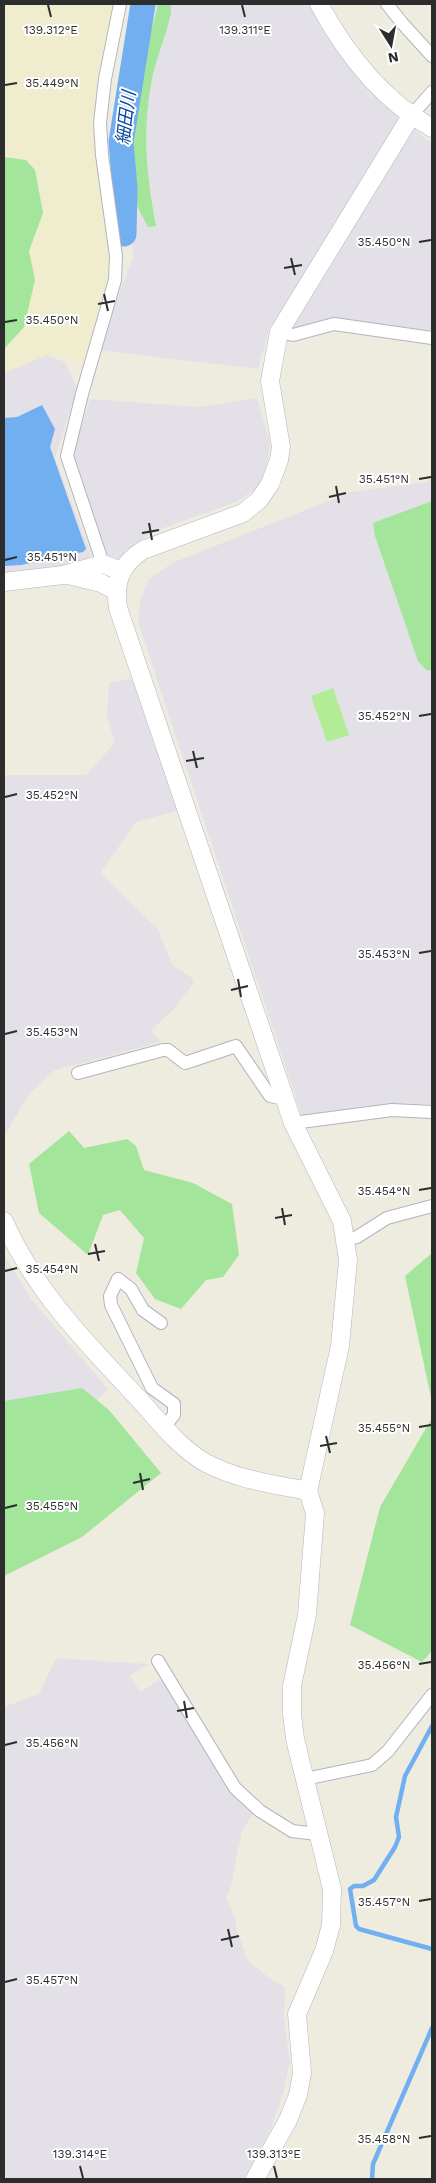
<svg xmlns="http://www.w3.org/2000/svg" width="436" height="2183" font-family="'Work Sans','Noto Sans JP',sans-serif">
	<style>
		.industrial { fill: #e4e0e7 }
		.education { fill: #f0edcf }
		.green { fill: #a2e59b }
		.pitch { fill: #b2ec97 }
		.water { fill: #71aff1 }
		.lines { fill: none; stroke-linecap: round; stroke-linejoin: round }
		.stream { stroke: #71aff1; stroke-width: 4.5 }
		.river { stroke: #71aff1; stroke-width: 25 }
		.street-casing { stroke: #b3b3c0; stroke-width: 14 }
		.secondary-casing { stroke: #b3b3c0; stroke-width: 19 }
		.street { stroke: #fff; stroke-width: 12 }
		.secondary { stroke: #fff; stroke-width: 18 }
		.ticks { fill: none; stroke: #2d2d2d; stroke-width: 2 }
		.labels { text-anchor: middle; stroke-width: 4; stroke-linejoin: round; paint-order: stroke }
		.water-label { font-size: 18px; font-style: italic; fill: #0b48a2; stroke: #fff }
		.ticks-label { font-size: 12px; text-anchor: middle; fill: #2d2d2d; stroke: #fff; stroke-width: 4; stroke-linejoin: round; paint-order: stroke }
	</style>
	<rect width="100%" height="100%" fill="#eeecdf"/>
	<!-- industrial -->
	<g class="industrial">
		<path d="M154,4h159l72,97 39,37 8,5v191l-98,-12 -34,9 -30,-5 -12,43 -161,-19 36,-92 -4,-77 3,-45 7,-66 13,-40z"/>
		<path d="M43,354l22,8 12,26 -22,70 36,96 -4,7 -56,11 -27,1v-209z"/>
		<path d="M257,398l13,45 -4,31 -12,16 -18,12 -81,29 -19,12 -18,23 -8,-3 -36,-108v-5l16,-51 110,8z"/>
		<path d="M432,478v626l-38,-1 -92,13 -164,-494 2,-22 9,-21 23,-16 179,-71 75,-10z"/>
		<path d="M132,679l45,132 -41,11 -36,51 58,56 14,36 20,13 2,4 -22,29 -21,19 10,12 -106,28 -26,24 -25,42v-361h82l29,-32 -8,-27 2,-33z"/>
		<path d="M4,1255l27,44 77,90 -20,21 -84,14z"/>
		<path d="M56,1658l92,6 -18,12 11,16 19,-13 68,109 26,25 -12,17 -11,56 -5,12 11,23 -2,2 12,37 25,20 13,7 -1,32 6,44 -8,34 -12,33 -26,49h-240v-472l35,-13z"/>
	</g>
	<!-- education -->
	<path class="education" d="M4,4h111l-23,120 19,137v19l-27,85 -32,-12 -48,20z"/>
	<!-- green -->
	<g class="green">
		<path d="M158,4h13v9c-5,24 -16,47 -20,71 -9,50 -4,93 5,142l-8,1c-4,-8 -9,-16 -12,-24 -10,-26 -2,-104 3,-133 5,-23 15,-43 19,-66z"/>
		<path d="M4,157l22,3 9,10 8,43 -14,38 6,29 -11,47 -20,22z"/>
		<path d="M432,501v169l-5,1 -9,-10 -43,-125 -2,-13z"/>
		<path d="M69,1131l15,17 43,-9 9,7 8,24 49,13 39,21 7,51 -16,22 -17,3 -25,29 -26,-10 -19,-26 8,-35 -24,-28 -17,5 -15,40 -49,-42 -10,-49z"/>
		<path d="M432,1253v149l-27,-126z"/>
		<path d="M82,1388l27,22 52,63 -79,64 -78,39v-175z"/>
		<path d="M432,1418v233l-10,11 -72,-37 30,-118z"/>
	</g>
	<!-- pitch -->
	<path class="pitch" d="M333,688l16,47 -22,7 -16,-46z"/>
	<!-- water -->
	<path class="water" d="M42,405l13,24 -5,18 36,102 -3,3 -62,13 -17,1v-148l13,-1z"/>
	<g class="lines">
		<!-- stream -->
		<g class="stream">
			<path d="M432,1726l-27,50 -9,41 3,20 -4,10 -21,33 -11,6h-9l-4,3 6,37 3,3 73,20"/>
			<path d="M372,2179l1,-15 59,-136"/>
		</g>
		<!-- river -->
		<path class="river" d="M124,234l1,-46 -4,-46 22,-138"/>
		<defs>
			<g id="street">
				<path d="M387,4l15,19 30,33"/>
				<path d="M411,116l21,-24"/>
				<path d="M279,332l14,3 41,-11 98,14"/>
				<path d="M103,564l-36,-108 15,-62 33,-114 1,-24 -14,-101 -2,-32 5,-44 15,-75"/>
				<path d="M78,1073l85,-23h5l17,13 51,-17 34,50 15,3"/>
				<path d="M293,1123l99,-13 40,2"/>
				<path d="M346,1240l11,-3 30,-19 45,-12"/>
				<path d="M161,1323l-18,-13 -12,-21 -13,-10 -8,17 1,9 41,83 22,16v11l-10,12"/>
				<path d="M158,1661l77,127 25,23 32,20 25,3"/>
				<path d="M305,1779l67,-14 16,-14 44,-56"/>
			</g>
			<g id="secondary">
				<path d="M319,4c27,50 63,96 113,124"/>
				<path d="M68,575l33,8 15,8"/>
				<path d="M4,582l59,-7 40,-11 18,7"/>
				<path d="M4,1221c30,69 83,123 134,177 21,23 41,50 68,65 32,17 67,21 102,28"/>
				<path d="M255,2179l33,-59 10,-25 4,-22 -5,-59 27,-63 7,-26 1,-36 -37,-150 -3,-25v-28l15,-71 8,-102 -7,-22 32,-145 8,-86 -6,-39 -49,-98 -175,-515c-4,-26 3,-44 25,-58l100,-37 16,-13 11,-16 9,-24 2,-13 -11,-66 9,-49 132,-216"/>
			</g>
		</defs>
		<!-- street casing -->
		<use href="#street" class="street-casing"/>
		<!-- secondary casing -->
		<use href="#secondary" class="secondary-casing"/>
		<!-- street -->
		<use href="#street" class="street"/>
		<!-- secondary -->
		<use href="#secondary" class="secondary"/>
	</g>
	<!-- ticks -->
	<path class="ticks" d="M48,5l3,12M242,5l3,12M5,85l12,-2M419,242l12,-2M291,258l4,17M284,268l18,-3M104,294l4,17M98,304l17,-3M5,322l12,-2M419,479l12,-2M336,486l3,17M329,497l17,-4M149,523l3,17M142,533l17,-3M5,560l12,-3M419,716l12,-2M193,751l4,17M186,761l18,-3M5,797l12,-3M419,953l12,-2M238,979l3,18M231,990l17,-4M5,1034l12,-3M419,1190l12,-2M282,1208l3,17M275,1218l17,-3M95,1244l4,17M88,1254l17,-3M5,1271l12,-3M419,1427l12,-2M326,1436l4,17M320,1446l17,-3M140,1473l3,17M133,1483l17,-4M5,1508l12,-3M419,1664l12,-2M184,1701l3,17M177,1711l17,-3M5,1745l12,-3M419,1901l12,-2M228,1929l4,18M221,1940l18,-4M5,1982l12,-3M419,2138l12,-2M80,2166l3,12M274,2166l3,12"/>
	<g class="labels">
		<!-- water labels -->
		<g class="water-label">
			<text transform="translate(126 118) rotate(-83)" y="6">細田川</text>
		</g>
	</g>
	<g class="ticks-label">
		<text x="51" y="34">139.312°E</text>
		<text x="245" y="34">139.311°E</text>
		<text x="52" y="87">35.449°N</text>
		<text x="384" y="246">35.450°N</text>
		<text x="52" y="324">35.450°N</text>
		<text x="384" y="483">35.451°N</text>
		<text x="52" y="561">35.451°N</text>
		<text x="384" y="720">35.452°N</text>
		<text x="52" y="799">35.452°N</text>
		<text x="384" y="958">35.453°N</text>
		<text x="52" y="1036">35.453°N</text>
		<text x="384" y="1195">35.454°N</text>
		<text x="52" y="1273">35.454°N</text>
		<text x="384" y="1432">35.455°N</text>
		<text x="52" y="1510">35.455°N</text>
		<text x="384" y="1669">35.456°N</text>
		<text x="52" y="1747">35.456°N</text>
		<text x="384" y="1906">35.457°N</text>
		<text x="52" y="1984">35.457°N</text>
		<text x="384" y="2143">35.458°N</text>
		<text x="80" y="2158">139.314°E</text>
		<text x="274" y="2158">139.313°E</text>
	</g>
	<!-- border -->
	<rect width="436" height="2183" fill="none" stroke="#2d2d2d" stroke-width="10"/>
	<!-- north arrow -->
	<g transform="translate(391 45) rotate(169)" stroke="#ffffff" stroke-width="4" paint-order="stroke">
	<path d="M0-4L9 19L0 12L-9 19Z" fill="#2d2d2d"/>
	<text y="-8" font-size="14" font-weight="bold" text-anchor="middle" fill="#2d2d2d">N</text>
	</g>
</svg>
